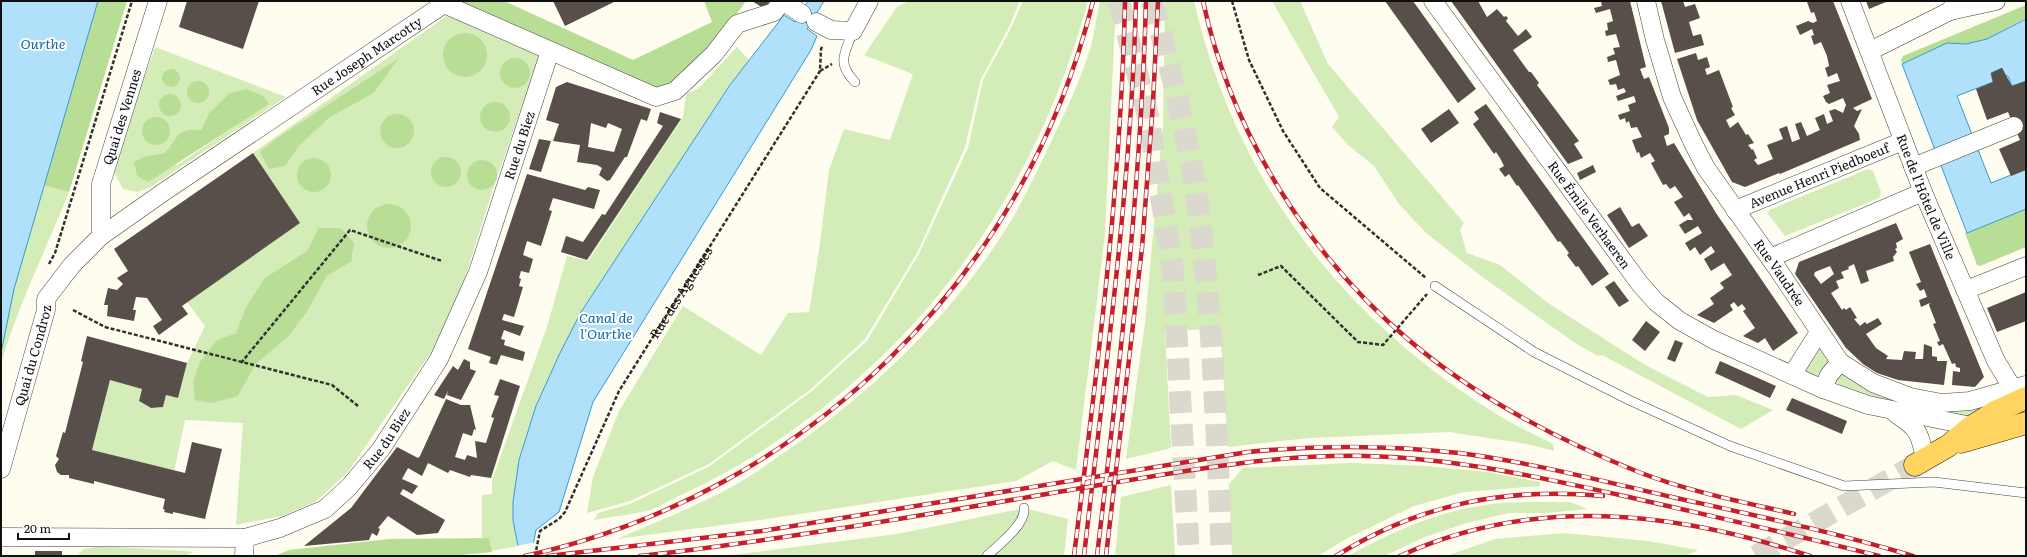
<svg xmlns="http://www.w3.org/2000/svg" width="2027" height="557" font-family="Literata,serif">
	<style>
		.green { fill: #d4ecb7; fill-rule: evenodd }
		.forest { fill: #b8de95 }
		.water { fill: #b1e1fa; stroke: #339ad6 }
		.pier { fill: #fffcf0 }
		.building { fill: #584f4a; fill-rule: evenodd }
		.lines { fill: none; stroke-linecap: round; stroke-linejoin: round }
		.primary-tunnel { stroke: #dbd8ce; stroke-width: 22; stroke-dasharray: 22 11; stroke-linecap: butt }
		.highway-tunnel { stroke: #dbd8ce; stroke-width: 22; stroke-dasharray: 22 11; stroke-linecap: butt }
		.lane-casing { stroke: #424242; stroke-width: 10 }
		.street-casing { stroke: #424242; stroke-width: 19 }
		.primary-casing { stroke: #202020; stroke-width: 23 }
		.path { stroke: #313131; stroke-width: 2.5; stroke-dasharray: 4 2; stroke-linecap: butt }
		.lane { stroke: #fff; stroke-width: 9 }
		.street { stroke: #fff; stroke-width: 18 }
		.primary { stroke: #ffd460; stroke-width: 22 }
		.rail-casing { stroke: #c81d2a; stroke-width: 4.5 }
		.rail { stroke: #fff; stroke-width: 3; stroke-dasharray: 9; stroke-linecap: butt }
		.labels { text-anchor: middle; stroke-width: 4; stroke-linejoin: round; paint-order: stroke }
		.street-label { font-size: 13px; fill: #0f0f0f; stroke: #fff }
		.water-label { font-size: 14px; font-style: italic; fill: #0f6aa9; stroke: #fff }
	</style>
	<rect width="100%" height="100%" fill="#fffcf0"/>
	<!-- green -->
	<g class="green">
		<path d="M909,1h111l-12,28 -27,50 -16,68 -48,106 -52,86 -54,50 -102,75 -79,37 -43,12 6,-36 26,-66 64,-105 78,49 27,-42 21,-1 10,-61 10,-81 15,-41 46,11 23,-66 -49,-19 33,-48z"/>
		<path d="M1023,1h65c-52,191 -163,347 -331,453 -26,16 -52,30 -80,43 -9,4 -18,10 -27,13 -18,5 -38,6 -56,10l4,-7 32,-9 80,-38 102,-75 55,-50 52,-87 49,-106 15,-68 27,-50z"/>
		<path d="M1100,1h16l-11,233 -29,236 -23,-9 -37,20 -256,39 -143,19c37,-16 75,-31 111,-50 24,-13 47,-30 70,-46 83,-59 159,-134 213,-222 15,-26 28,-54 41,-81 14,-29 32,-68 40,-98 3,-14 5,-27 8,-41z"/>
		<path d="M1165,1h29c41,178 146,316 301,412 18,12 39,21 58,31l1,7 -27,-7 -78,-12 -140,6 -81,9 -8,-119 -55,4 6,116 -45,11 19,-136 18,-199z"/>
		<path d="M1272,1h28l28,63 136,159 -4,7 7,23 33,12 48,38 97,62 63,32 28,-2 37,15 -32,19 -139,-74 -4,1 -23,-13 -94,-67 -55,-43 -27,-29 -25,-38 -26,-21 -16,-18 7,-10z"/>
		<path d="M448,15l92,40 -47,134 -43,136 -103,148 -32,29 -33,14 -46,9 7,-102 -58,-3 -11,52 -82,-22 18,-70 32,9 -3,12 11,7 13,-1 3,-12 12,3 9,-35 18,-37 -18,-24 113,-79 -47,-70zM398,59l-24,34 -45,25 -29,27 -15,21 -8,-28zM443,59l22,18c-11,-2 -18,-7 -22,-18zM495,102l9,4 5,13 -4,9 -9,4h-5zM387,118l21,26 -8,4 -19,-21zM318,158l8,4 -25,23 -4,-11zM475,162l20,20 -6,6 -21,-19zM432,168l20,17c-12,4 -22,-4 -20,-17zM392,204l13,8 5,21 -10,12zM318,228l33,34 -24,14 -20,36 -19,25 -32,27 -18,32 -21,-56 19,-7 51,-67 20,-15z"/>
		<path d="M155,47l131,50 -137,91 -12,4 -14,-3 -9,-17 5,-24zM268,104l-91,61 -31,-9 19,-3c14,-17 11,-25 36,-23l8,-17z"/>
		<path d="M737,47l13,14 -20,24 -149,227 -22,43 -23,51 -17,54 -6,42v17l5,27 -27,5 -2,-13h-7v-43l10,-1v-14l55,-153 20,-71 21,5 95,-144 3,-23 13,-6z"/>
		<path d="M1868,169l5,2 8,21 -2,6 -94,38 -17,-22 1,-4z"/>
		<path d="M34,183l35,9c-23,57 -50,112 -68,171v-27z"/>
		<path d="M1821,348l11,11 -11,18 -16,-6 14,-22z"/>
		<path d="M1841,371l65,29 -1,8 -67,-24 -4,-6z"/>
		<path d="M2000,398l-22,18 -31,1 1,-8z"/>
		<path d="M1352,463l74,3 61,6 53,10v4l-76,6 -50,14 -68,33 -28,17h-86l-3,-72 14,-16z"/>
		<path d="M1171,485l4,71h-60l6,-59z"/>
		<path d="M1570,502l18,7 -43,4h-36l-42,10 -42,14 -41,19h-36c40,-22 86,-43 131,-50 30,-5 61,-4 91,-4z"/>
		<path d="M1024,508l44,11 -4,37h-339l172,-22z"/>
		<path d="M1564,533l84,8 50,9 -12,6h-240l49,-17z"/>
		<path d="M100,546l84,5 10,1 -10,4h-104l-1,-3 5,-4z"/>
	</g>
	<!-- forest -->
	<g class="forest">
		<path d="M89,1h38l-58,191 -35,-9z"/>
		<path d="M453,1h51l129,59 79,-38 -8,-21h42l-36,50 -37,33 -18,6z"/>
		<path d="M2026,5v13l-39,21 -21,5 -19,-1 -45,21 -1,-4 2,-4z"/>
		<circle cx="465" cy="55" r="22"/>
		<circle cx="515" cy="73" r="15"/>
		<path d="M399,58l-25,35 -45,25 -29,27 -15,21 -16,3 -9,-17 17,-14z"/>
		<circle cx="171" cy="78" r="9"/>
		<circle cx="198" cy="92" r="11"/>
		<path d="M246,89l17,7 6,8 -121,78 -11,-6 -3,-14 12,-6 19,-3c14,-17 11,-25 36,-23l8,-17 21,-20z"/>
		<circle cx="170" cy="105" r="11"/>
		<circle cx="495" cy="117" r="15"/>
		<circle cx="397" cy="131" r="17"/>
		<circle cx="156" cy="131" r="14"/>
		<circle cx="446" cy="172" r="15"/>
		<circle cx="314" cy="175" r="17"/>
		<circle cx="482" cy="175" r="15"/>
		<circle cx="389" cy="226" r="22"/>
		<path d="M2026,209v38l-46,19 -3,-1 -12,-32z"/>
		<path d="M318,228h23l13,15 -3,19 -24,14 -20,36 -19,25 -32,27 -18,32 -26,7 -17,-3 -2,-18 7,-20 17,-22 19,-7 10,-26 19,-29 42,-27z"/>
		<path d="M489,538l3,14 -42,4h-175l14,-6 100,-11z"/>
	</g>
	<!-- water -->
	<g class="water">
		<path d="M1,1h97l-84,288 -13,64z"/>
		<path d="M808,1h16l-17,28 10,7 -6,14 -218,352 -34,110 -23,18 -5,26h-15l2,-10 -5,-26v-18l6,-42 17,-54 23,-51 22,-43 149,-227 54,-70 11,7z"/>
		<path d="M2026,19v62l-14,5 -4,-10h-3l-3,-8 -11,5 2,9 -36,14 34,87 35,-14v40l-59,24 -65,-169 45,-21 19,1 21,-5z"/>
	</g>
	<!-- pier -->
	<path class="pier" d="M536,542l-3,14h-19l2,-10z"/>
	<!-- building -->
	<g class="building">
		<path d="M187,1h72l-16,48 -64,-22z"/>
		<path d="M553,1h63l-51,25z"/>
		<path d="M752,1h18l-5,8z"/>
		<path d="M1385,1h28l63,88 -18,14z"/>
		<path d="M1451,1h27l9,16 10,-8 7,8 2,-1 2,2 -2,3 12,15 8,-7 6,8 -19,13 16,22h2l8,11 -2,2 42,56 -5,3 9,14 -15,6z"/>
		<path d="M1601,1h29l16,66 -6,2 4,10 5,-2 20,51v6l-5,2 3,10 7,-3 42,70 82,120 -25,18 -8,-13 -7,5 -15,-7 12,-8 -12,-17 3,-2 -4,-5 -4,3 -4,-5 -4,3 3,5 -19,13 -17,-8 17,-11 -4,-6 14,-10 -4,-5 12,-8 -8,-12 -13,8 -7,-12 11,-7 -4,-6 -11,9 -5,-8 -5,4 -5,-8 17,-10 -4,-7 -13,8 -6,-9 8,-5h6l-4,-7 -5,4 -10,-15 9,-5 -8,-11 -5,3 -4,-5 -3,1 -12,-22 4,-2 -5,-8 -9,5 -2,-6 -2,1 -5,-13 10,-3 -5,-10 -6,1 -2,-7 -3,2 -1,-5 -5,2 -2,-5 12,-4 -2,-6 8,-3 -2,-6 -16,5 -2,-5 10,-4 -2,-4 -6,2 -2,-6 -6,1 -2,-5 12,-5 -4,-15 -8,2 -1,-5 8,-3 -2,-6 7,-1 -4,-13 -10,2 -1,-5 3,-1 -1,-7 6,-2 -3,-12 -14,4 -2,-5 8,-2z"/>
		<path d="M1661,1h22l2,6 10,-3 5,14 -11,4 4,14 8,-2 3,11 -29,8z"/>
		<path d="M1810,1h23l39,98 -19,9 4,3 5,-2 -8,17 5,8 1,6 -80,34 -1,-1 -34,14 -13,-5 -35,-62 -20,-61 19,-6 2,7 9,-3 3,10 -5,2 2,6 12,-5 14,37 -2,1 4,7 -9,5 4,8 8,-6 8,13 2,-1 6,9 -6,2 4,5 1,-1 4,9 -3,2 4,5 15,-6 -6,-14 16,-6 -4,-10 8,-3 5,16 8,-3 -5,-15 6,-2 6,14 13,-6 -5,-12 9,-4 3,10 6,-3 -4,-10 6,-2 8,4 3,-8 -3,-7 -14,6 -3,-2 -3,-6 7,-3 -3,-8 13,-4 -3,-8 -9,4 -3,-9 4,-2 -2,-10 -6,-14 -7,3 -3,-9 3,-1 -2,-6 -12,6 -4,-9 12,-5 5,2 4,-2 -3,-9 -3,1 -4,-11z"/>
		<path d="M1866,1h19l1,1 -17,7z"/>
		<path d="M2002,68l10,18 14,-5v89l-15,6 -12,-27 21,-9 -12,-28 -21,8 -11,-31 17,-7 -2,-9z"/>
		<path d="M567,82l84,27 -4,12 -6,-2 -14,38h-2l-15,23 -3,1 -8,-6 3,-7 -5,-3 -20,-3 3,-17 -27,-4 6,-17 -13,-4 10,-33zM591,123l15,5 2,-5 14,6 -8,23 -26,-5z"/>
		<path d="M1486,104l123,170 -17,12 -14,-20 -2,1 -9,-12 2,-2 -9,-12 -2,1 -40,-57 -1,1 -8,-12 -4,3 -6,-8 5,-3 -4,-8 -4,-6 -2,2 -21,-30 6,-5 -5,-7z"/>
		<path d="M1449,109l10,14 -28,20 -10,-14z"/>
		<path d="M660,112l21,7 -94,141 -26,-8 5,-16 17,6 19,-28 3,1 58,-89 -6,-3z"/>
		<path d="M539,139l12,2 -10,31 -12,-3z"/>
		<path d="M253,153l47,70 -118,83 6,8 -29,21 -6,-9 9,-6 -15,-22 -11,-1 -3,13h3l-2,11 -27,-5 1,-11h-4l4,-17 9,2 6,-6 -6,-6 11,-7 -14,-22z"/>
		<path d="M1593,165l3,7 -16,8 -3,-7z"/>
		<path d="M527,174l58,16 3,-3 12,3 -6,19 -41,-11 -4,12 3,1 -11,35 -14,-5 -4,14 10,4 -4,14 -8,-2 -2,7 2,1 -2,7 4,1 -9,30 -10,-3 -2,6 22,6 -4,10 -16,-6 -3,9 4,1 -1,5 21,7 -2,9 -22,-6 -4,10 -8,-2 2,-6 -23,-8z"/>
		<path d="M1620,207l12,20 7,-4 9,13 -19,12 -22,-33z"/>
		<path d="M1896,223l7,16 -7,4 1,5 -2,1 2,3 -4,5 1,4 -28,10 3,10 -8,3 -7,-20 -6,3 1,2 -8,3 3,6 -8,3 3,7 -8,5 11,17 2,-2 2,2 4,-3 7,11 -3,1 6,7 5,-4 2,2 11,-6 4,6 -16,10 10,14 12,8 -2,3 16,1 2,-9 12,1 -1,7h8l1,-15 8,3v9l5,1v4h10l-3,24 -46,-5 -21,-7 -14,-9 -17,-16 -51,-74 4,-12zM1830,266l4,8 -13,10 -7,-9 1,-3z"/>
		<path d="M1930,244l54,133 -9,10 -23,-2 1,-14 7,1v-4l-4,-1 -1,-4 -3,1 -9,-20 -4,2 -2,-4 3,-1 -7,-17 3,-1 -7,-18 1,-2 -9,4 -2,-7 8,-3 -3,-8 -4,2 -4,-7 5,-2 -12,-30z"/>
		<path d="M1614,281l15,20 -10,6 -14,-20z"/>
		<path d="M2026,292v29l-29,11 -10,-24z"/>
		<path d="M1646,321l14,11 -15,19 -13,-11z"/>
		<path d="M87,336l100,27 -9,35 -12,-3 -3,12 -12,1 -12,-7 3,-12 -32,-9 -18,70 93,23 7,-31 30,7 -17,70 -32,-7v2l-9,-2 1,-2 -2,-1 2,-10 -71,-18v3l-25,-6v-3h-8l-4,-3 -2,-7 4,-6 -3,-3 7,-24 2,1 18,-71 -2,-1z"/>
		<path d="M1675,340l8,3 -8,19 -8,-3z"/>
		<path d="M464,359l6,3v7l6,2 -15,29 -14,-5 1,-4 -4,8 -10,-4 19,-29 5,4z"/>
		<path d="M1720,361l56,25 -6,12 -55,-25z"/>
		<path d="M500,379l20,7 -29,92 -20,-3 -1,2 -20,-7 -2,3 -20,-10 -6,13 -14,-8 -6,11 16,7 -6,8 -9,-5 -3,5 45,26 -7,13 -21,2 -29,-19 -10,12 2,1 -3,7 -5,-3 -3,7 -65,6 47,-38 46,-61 21,11 2,-2 26,-57 15,6h9l6,25 -2,-1 -2,7 -9,-3 -8,24 10,3 2,-5 10,3 -2,-17 11,2 8,-25 -3,-1 8,-21 -5,-1z"/>
		<path d="M1792,398l55,23 -5,13 -56,-24z"/>
		<rect x="35" y="551" width="27" height="5"/>
	</g>
	<g class="lines">
		<!-- primary-tunnel -->
		<path class="primary-tunnel" d="M1756,556l159,-91"/>
		<!-- highway-tunnel -->
		<g class="highway-tunnel">
			<path d="M1119,1l29,115 25,155 16,285"/>
			<path d="M1152,1c21,75 40,152 49,230 13,107 16,217 21,325"/>
		</g>
		<defs>
			<g id="lane">
				<path d="M853,31c-8,22 -17,32 2,51"/>
				<path d="M1435,286l99,66 95,48 101,46 114,40 90,-4 92,11"/>
				<path d="M987,556c11,-11 39,-31 37,-48"/>
			</g>
			<g id="street">
				<path d="M783,1l19,13"/>
				<path id="s2" d="M1433,1l207,283 16,18 24,19 34,19 109,49 45,16 113,23"/>
				<path id="s3" d="M1646,1l9,39 17,57 21,46 13,25 73,103 61,91 33,21 37,14 32,6 28,-2 56,-16"/>
				<path id="s4" d="M1850,1l73,191 73,169 17,28"/>
				<path d="M1950,11l46,-10"/>
				<path d="M816,22l15,8 22,1 16,-30"/>
				<path d="M1870,51l80,-40 6,-10"/>
				<path d="M1913,167l101,-41"/>
				<path id="s5" d="M1735,210l168,-69"/>
				<path id="s6" d="M101,236v-52l57,-183"/>
				<path d="M1770,258l153,-66"/>
				<path d="M1966,290l60,-24"/>
				<path d="M1792,375l27,-43"/>
				<path d="M1823,389l6,-14 11,-13"/>
				<path d="M1896,414c23,15 23,18 29,44"/>
				<path id="s7" d="M1,469l45,-159v-11l26,-34 29,-29 67,-47 276,-185 212,93 19,-6 39,-37 23,-30 37,-12 8,-11"/>
				<path id="s8" d="M1,537l244,1 35,-10 45,-19 24,-22 32,-38 58,-90 39,-87 72,-221"/>
				<path d="M244,556l1,-18"/>
			</g>
			<g id="primary">
				<path d="M1961,442l65,-19"/>
				<path d="M1915,465l33,-19 23,-19 24,-15 31,-14"/>
			</g>
		</defs>
		<!-- lane casing -->
		<use href="#lane" class="lane-casing"/>
		<!-- street casing -->
		<use href="#street" class="street-casing"/>
		<!-- primary casing -->
		<use href="#primary" class="primary-casing"/>
		<!-- path -->
		<g class="path">
			<path d="M1232,1l17,59 34,71 37,57 106,90"/>
			<path d="M820,71l12,-7"/>
			<path d="M49,264l6,-11 15,-49 62,-203"/>
			<path d="M1258,275l23,-9 77,76 25,3 44,-51"/>
			<path d="M73,310l32,17 227,58 26,21"/>
			<path d="M241,363l109,-133 92,31"/>
			<path id="s1" d="M535,556l5,-25 19,-12 6,-7 54,-121 201,-320 1,-22 2,-4"/>
		</g>
		<!-- lane -->
		<use href="#lane" class="lane"/>
		<!-- street -->
		<use href="#street" class="street"/>
		<!-- primary -->
		<use href="#primary" class="primary"/>
		<defs>
			<g id="rail">
				<path d="M1203,1c28,131 105,254 207,340 67,57 150,100 231,132 50,19 102,29 153,41"/>
				<path d="M525,556c280,-62 500,-277 568,-555"/>
				<path d="M548,556l214,-25 486,-79c70,-7 140,-7 211,1 71,9 142,28 213,44 81,18 162,35 241,59"/>
				<path d="M640,556c142,-16 283,-41 424,-65 100,-16 199,-37 301,-35 91,2 179,22 268,42 82,19 164,37 246,58"/>
				<path d="M1074,556c23,-185 47,-369 51,-555"/>
				<path d="M1084,556c21,-185 47,-369 52,-555"/>
				<path d="M1097,556c22,-185 44,-369 49,-555"/>
				<path d="M1106,556l36,-308 11,-145 5,-102"/>
				<path d="M1336,556c83,-52 170,-69 267,-60"/>
				<path d="M1400,556c134,-61 274,-45 410,0"/>
			</g>
		</defs>
		<!-- rail casing -->
		<use href="#rail" class="rail-casing"/>
		<!-- rail -->
		<use href="#rail" class="rail"/>
	</g>
	<g class="labels">
		<!-- street labels -->
		<g class="street-label">
			<text dy="5" stroke="none"><textPath href="#s7" startOffset="581">Rue Joseph Marcotty</textPath></text>
			<text dy="5" stroke="none"><textPath href="#s6" startOffset="122">Quai des Vennes</textPath></text>
			<text dy="5" stroke="none"><textPath href="#s8" startOffset="747">Rue du Biez</textPath></text>
			<text dy="5" stroke="none"><textPath href="#s5" startOffset="91">Avenue Henri Piedboeuf</textPath></text>
			<text dy="5" stroke="none"><textPath href="#s4" startOffset="210">Rue de l'Hôtel de Ville</textPath></text>
			<text dy="5" stroke="none"><textPath href="#s2" startOffset="265">Rue Émile Verhaeren</textPath></text>
			<text dy="5" stroke="none"><textPath href="#s3" startOffset="306">Rue Vaudrée</textPath></text>
			<text dy="5" stroke="none"><textPath href="#s1" startOffset="306">Rue des Aguesses</textPath></text>
			<text dy="5" stroke="none"><textPath href="#s7" startOffset="118">Quai du Condroz</textPath></text>
			<text dy="5" stroke="none"><textPath href="#s8" startOffset="423">Rue du Biez</textPath></text>
		</g>
		<!-- water labels -->
		<g class="water-label">
			<text x="43" y="49">Ourthe</text>
			<text x="606" y="323">Canal de<tspan x="606" dy="16">l'Ourthe</tspan></text>
		</g>
	</g>
	<!-- border -->
	<rect width="2027" height="557" fill="none" stroke="#0f0f0f" stroke-width="4"/>
	<!-- scale -->
	<path d="M18 533v6h51v-6" fill="none" stroke="#0f0f0f" stroke-width="2"/>
	<text x="24" y="533" font-size="12" fill="#0f0f0f" stroke="#ffffff" stroke-width="3" paint-order="stroke">20 m</text>
</svg>
